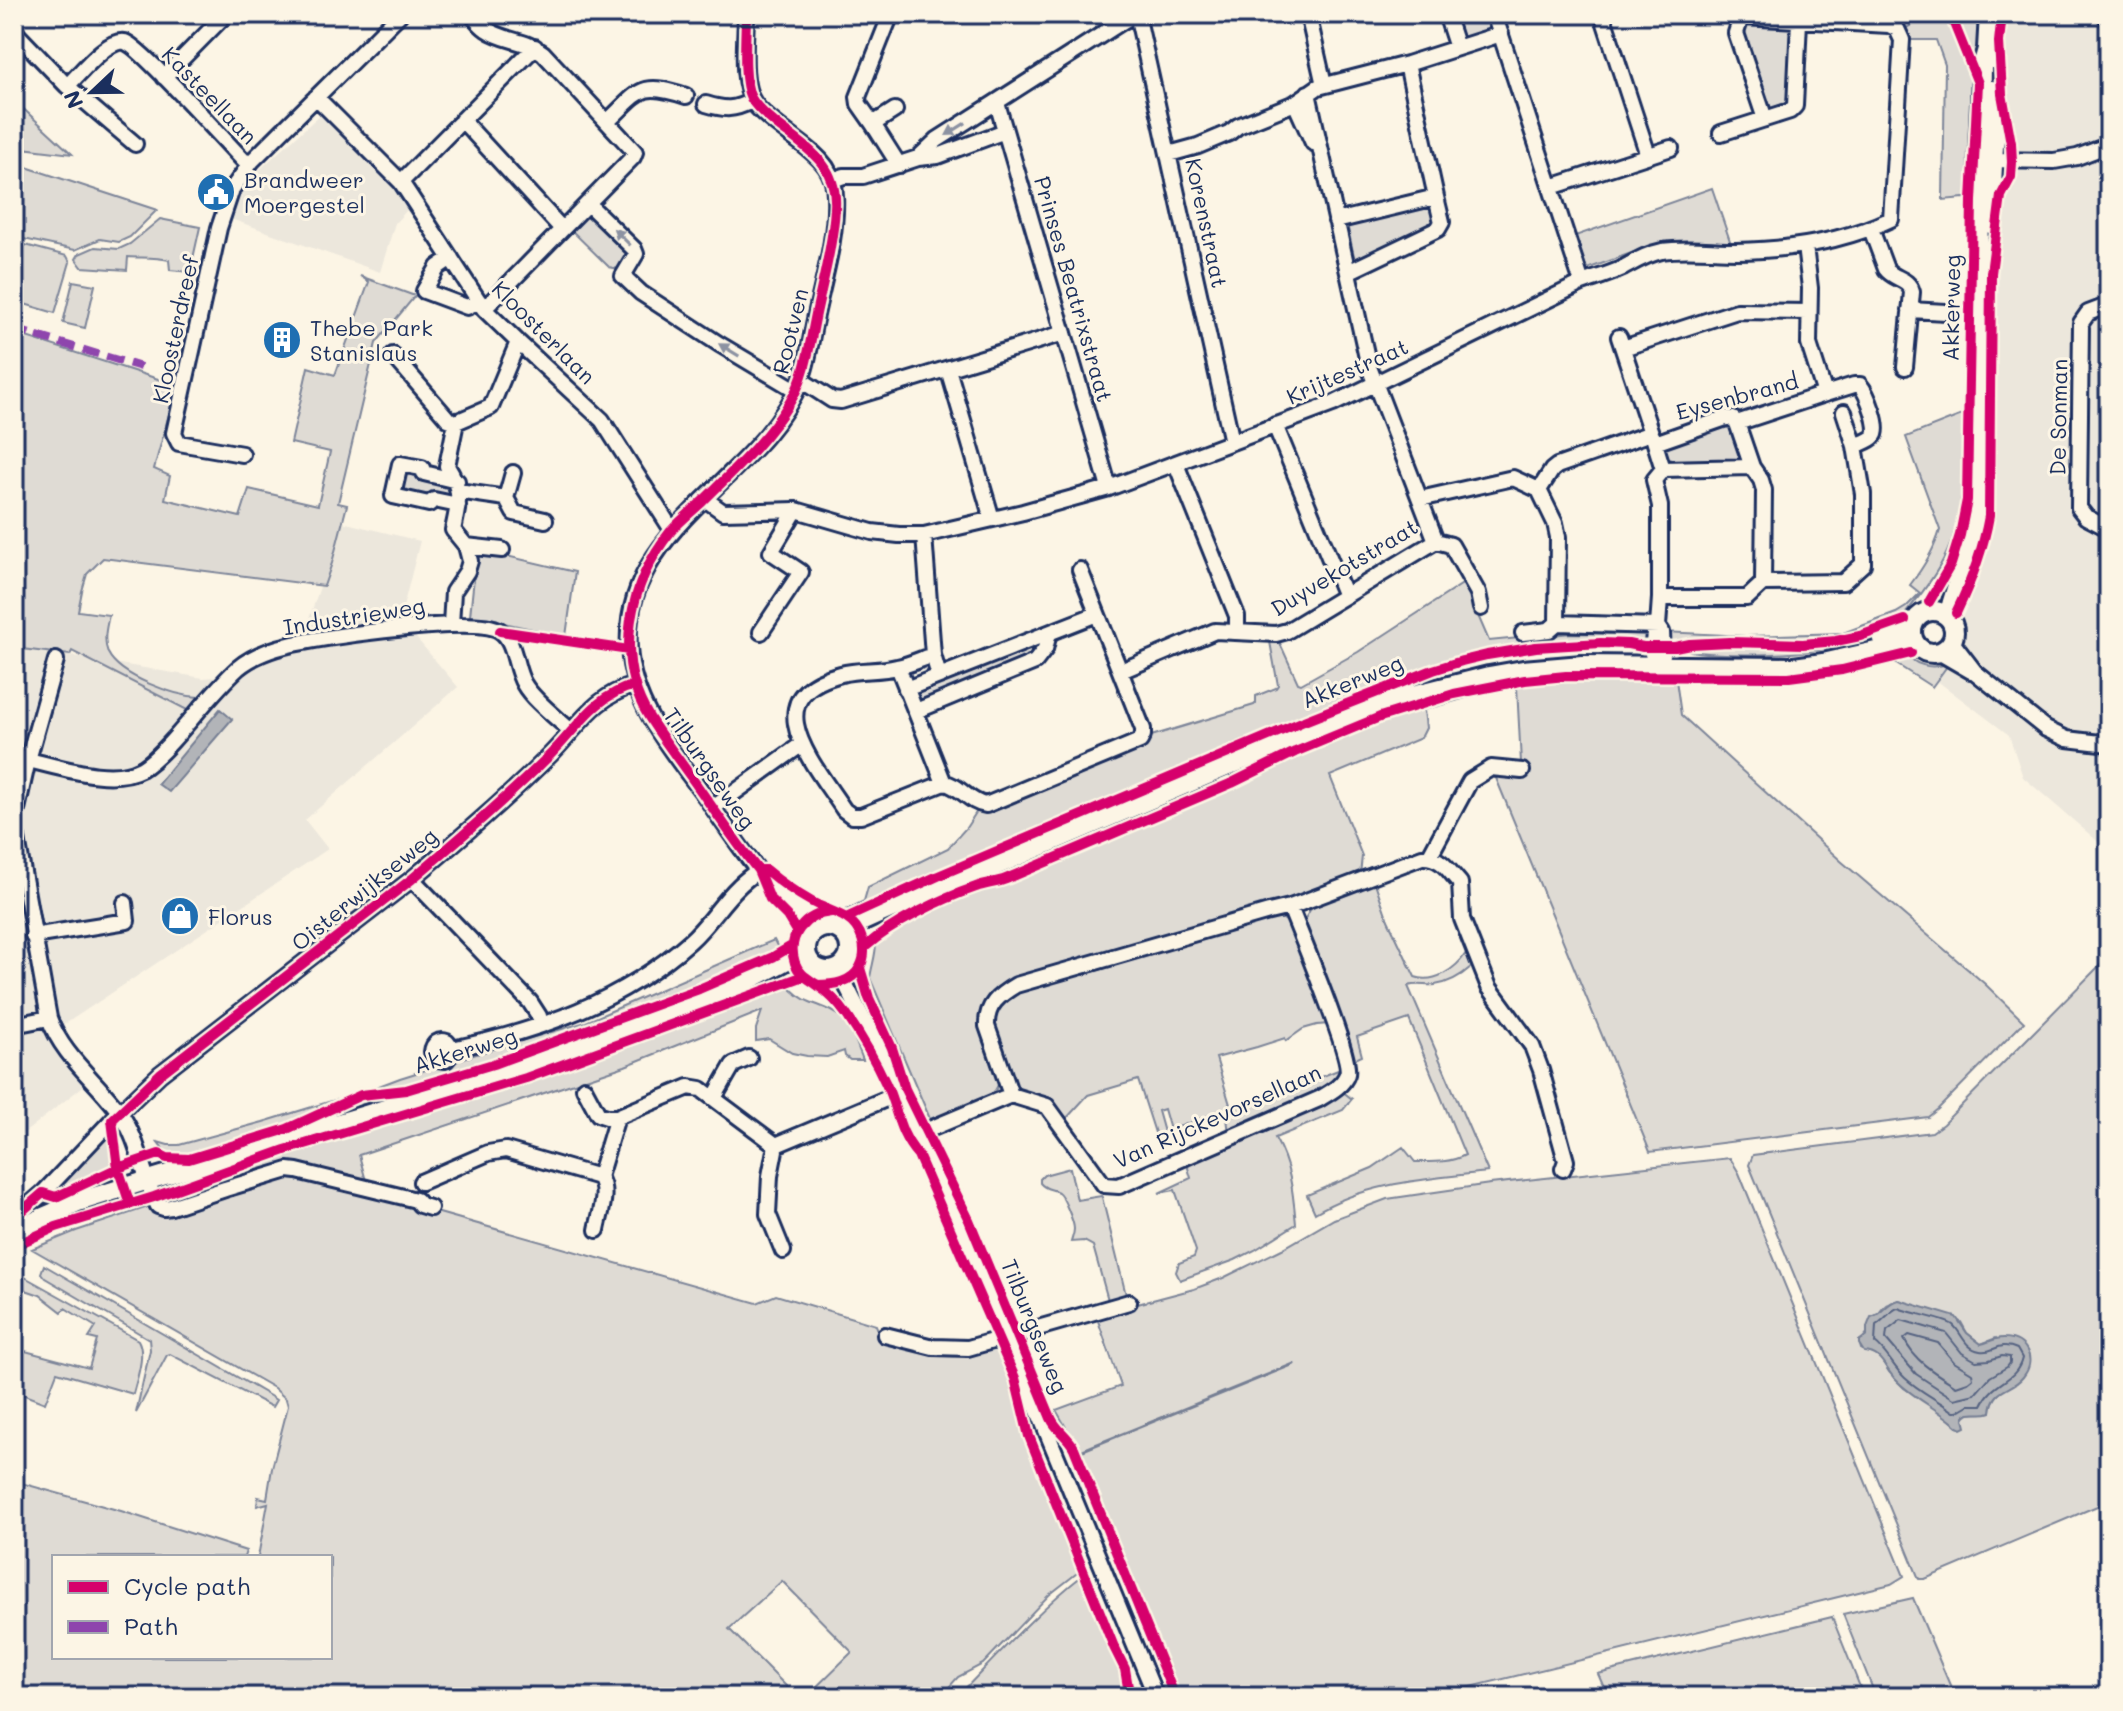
<svg xmlns="http://www.w3.org/2000/svg" width="2123" height="1711" font-family="Mali,sans-serif">
	<style>
		.built { fill: #ece7dc }
		.green { fill: #dfdbd4; stroke: #7d8599; stroke-width: 2; fill-rule: evenodd }
		.water { fill: #b2b4b8; stroke: #767f94; stroke-width: 2 }
		.lines { fill: none; stroke-linecap: round; stroke-linejoin: round }
		.shore { stroke: #576482; stroke-width: 2 }
		.stream { stroke: #767f94; stroke-width: 3 }
		.minor-casing { stroke: #1b2f5e; stroke-width: 20 }
		.major-casing { stroke: #1b2f5e; stroke-width: 24 }
		.minor { stroke: #fcf5e5; stroke-width: 14 }
		.major { stroke: #fcf5e5; stroke-width: 18 }
		.quiet { stroke: #8e44ad; stroke-width: 8; stroke-dasharray: 16 8; stroke-linecap: butt }
		.cycleway-casing { stroke: #fcf5e5; stroke-width: 15 }
		.cycleway { stroke: #d6006c; stroke-width: 10 }
		.oneway { fill: #8c92a2 }
		.labels { text-anchor: middle; dominant-baseline: central; stroke-width: 6; stroke-linejoin: round; paint-order: stroke }
		.street-label { font-size: 22px; fill: #1b2f5e; stroke: #fcf5e5 }
		.poi-label { font-size: 22px; fill: #1b2f5e; stroke: #fcf5e5; text-anchor: start }
	</style>
	<rect width="100%" height="100%" fill="#fcf5e5"/>
	<filter id="ink" filterUnits="userSpaceOnUse"><feTurbulence type="fractalNoise" baseFrequency=".0125" numOctaves="2"/><feDisplacementMap in="SourceGraphic" scale="16" xChannelSelector="R" yChannelSelector="G"/><feConvolveMatrix kernelMatrix="1 2 1 2 8 2 1 2 1" color-interpolation-filters="sRGB"/></filter>
	<g filter="url(#ink)">
		<!-- built -->
		<path class="built" d="M1994,14H2109V851L2023,777L2009,735L1932,677L1978,506Z
			M322,113L396,190L408,209L395,223L380,272L231,219L247,181Z
			M342,522L420,541L400,619L458,687L305,820L328,849L62,1026L96,1076L14,1141V646L203,678L239,675L308,622Z"/>
		<!-- green -->
		<path class="green" d="M1454,14H1490L1494,29L1463,38Z
			M1921,14H1983L1972,199L1964,198L1943,200L1945,65L1936,40H1904L1902,30L1912,25Z
			M1740,24H1793L1790,101L1770,109L1767,107Z
			M16,102L72,154L14,147V103Z
			M14,163L157,210L130,237L119,242L100,239L75,250L14,237Z
			M1712,188L1731,244L1659,243L1587,269L1575,236Z
			M1428,205L1433,206C1433,208 1436,217 1435,219C1433,230 1369,255 1355,261L1347,224Z
			M590,213L631,250L618,269L609,267L569,228L581,215Z
			M160,219L200,227L190,272L170,270L169,260C155,257 143,258 128,257L127,270L82,267L76,259L79,254L95,247L119,249L130,244Z
			M14,242L67,256L70,262L55,313L14,301Z
			M360,276L415,296L376,343L338,503L347,505L332,563L324,586L103,558L87,574L82,591L78,611L109,615C106,628 103,641 108,653C120,677 175,696 199,697L189,711L72,651L70,655L14,648V333L177,385L154,469L170,476L165,499L240,517L249,489L318,505L330,452L291,443L308,367L335,375L369,282Z
			M73,281L95,285L85,328L63,323Z
			M1962,415C1963,460 1966,511 1947,552C1940,568 1924,591 1913,604C1906,614 1900,617 1898,631C1874,637 1850,645 1825,649C1792,655 1698,659 1669,645L1664,632L1746,636L1843,633L1896,613L1906,607L1920,593L1910,585C1923,568 1934,551 1940,530L1906,437Z
			M1733,425L1749,468L1667,470L1661,447Z
			M402,468L454,484V501L398,495Z
			M477,549L575,572L566,636L470,616Z
			M1464,583L1489,641L1572,633L1648,634V643L1637,648L1579,649L1518,654L1474,663L1409,684L1185,775L860,920L854,911L846,910L864,901L868,887L948,848L966,828L977,811H985L1148,737L1254,705L1256,703V696L1276,688L1278,685L1270,642L1279,641L1298,683L1301,684L1358,652Z
			M1037,645H1039L1040,652L1037,656L919,703L915,697L923,689Z
			M1902,648C1912,666 1932,671 1950,662L1932,687L1890,660L1854,671L1809,678L1676,680L1681,715L1841,861L1985,984L2024,1022L1938,1109L1928,1117L1650,1152L1489,761L1521,763L1517,687L1483,693L1424,710L1426,728L1421,738L1330,776L1362,856L1360,875L1318,892L997,991C966,1016 989,1050 999,1081C996,1103 952,1117 933,1126L870,978C872,964 877,953 876,938L1059,845L1344,723L1503,675L1713,671Z
			M1374,880L1388,920L1415,977C1434,984 1456,969 1466,953L1471,967C1461,976 1449,983 1435,985C1426,986 1417,983 1408,986L1488,1172C1429,1179 1367,1182 1315,1213L1307,1195L1372,1168L1403,1147L1415,1162C1432,1162 1450,1163 1465,1155L1409,1019L1357,1037L1362,1056L1351,1061L1302,924L1310,910L1316,905Z
			M1275,919H1283L1290,924L1329,1024L1317,1025L1303,1029L1286,1041L1285,1038L1257,1047L1216,1058L1231,1108L1170,1130L1164,1109L1158,1111L1165,1136L1157,1139L1138,1080L1088,1095L1065,1120C1050,1096 1040,1104 1021,1090C1011,1083 991,1030 992,1017C993,1009 1005,998 1011,994C1035,980 1073,977 1099,970C1133,960 1165,949 1198,938C1223,930 1250,925 1275,919Z
			M774,940L779,950L575,1039L488,1069L287,1126L190,1156L168,1155L158,1142L168,1145H179L263,1122L371,1089L400,1078L486,1051L586,1022Z
			M2109,956V1501L1925,1579H1919L1749,1165L1753,1155L1932,1132L1943,1124ZM1899,1300L1961,1322L1967,1333L1981,1344L1996,1338L2016,1383C2002,1389 1992,1397 1991,1412C1969,1416 1972,1407 1958,1427L1937,1409L1904,1388L1889,1372L1879,1356L1861,1349L1859,1341C1872,1333 1874,1315 1886,1305C1887,1304 1898,1300 1899,1300Z
			M796,981L791,989C805,1003 816,1003 832,1011C850,1020 856,1043 863,1060H850L845,1056L844,1051L827,1057L807,1056L792,1053L769,1039L756,1041V1029L762,1011L625,1066L359,1155L366,1181L325,1170L285,1163L171,1202L160,1200L154,1187L460,1094L474,1096L533,1079L643,1040Z
			M1343,1068L1334,1086L1229,1133L1226,1111L1252,1101L1258,1102Z
			M1342,1091L1352,1099L1343,1110L1275,1138C1291,1166 1293,1193 1296,1224L1255,1250L1235,1260L1180,1280L1176,1272L1179,1263L1194,1257L1196,1251L1175,1190L1159,1193L1191,1178L1188,1168L1189,1163L1332,1100Z
			M109,1133L112,1134L116,1167L56,1194L52,1191Z
			M1730,1158L1739,1173L1904,1576L1891,1584L1430,1697H1258L1257,1690L1254,1688L1218,1697H1177L1121,1557L1112,1541L1074,1441L1056,1410L1121,1386L1096,1315L1194,1289L1223,1278L1282,1249L1334,1219L1387,1199L1490,1184Z
			M1070,1168L1077,1200L1101,1196L1102,1197L1126,1295L1108,1300L1093,1246L1084,1241L1071,1242C1072,1238 1074,1234 1074,1229C1074,1222 1063,1195 1058,1192C1050,1188 1046,1190 1040,1183V1179L1044,1175Z
			M280,1177H312L757,1303L776,1295L876,1325L882,1341L997,1346L1012,1384L1016,1406L1040,1473L1081,1570L1049,1595L983,1664L958,1677L940,1697H806L852,1652L782,1581L729,1629L797,1697H14V1481L121,1511L246,1551L244,1557H54V1657H330V1557H258L268,1503L257,1506L258,1497L267,1499L272,1468L288,1406L286,1399L274,1388L32,1249L76,1231L151,1206L162,1213L175,1214Z
			M44,1265L270,1396L276,1400L272,1407L170,1354L167,1355L136,1413L150,1350L149,1339L45,1278L41,1273Z
			M14,1271L138,1340C146,1354 137,1378 133,1394L57,1372L45,1403L14,1391L23,1362L14,1359V1348L89,1368L97,1340L89,1338L96,1327L65,1308L62,1312L40,1295L14,1286Z
			M1083,1575L1122,1668L1130,1697H957C998,1655 1037,1611 1083,1575Z
			M1913,1598L1955,1697H1876L1843,1614Z
			M1832,1617L1864,1697H1608L1598,1674Z"/>
		<!-- water -->
		<path class="water" d="M220,709L232,719L169,792L158,784Z
			M1899,1300L1956,1317L1967,1333L1981,1344C1990,1342 1996,1337 2005,1338C2027,1339 2037,1360 2023,1377C2011,1392 1992,1388 1991,1412C1982,1416 1974,1411 1966,1415L1964,1419L1966,1427L1962,1429L1958,1427C1939,1409 1914,1399 1896,1380C1884,1368 1883,1353 1864,1352L1859,1344V1341L1867,1336V1327L1871,1317C1884,1314 1886,1302 1899,1300Z"/>
		<g class="lines">
			<!-- shore -->
			<path class="shore" d="M1898,1308C1910,1313 1945,1319 1953,1325C1962,1333 1965,1349 1980,1351C1994,1354 1998,1340 2017,1349L2022,1358C2017,1382 1992,1381 1982,1405H1969L1957,1412H1954C1938,1400 1919,1391 1905,1378C1893,1367 1887,1352 1875,1343L1876,1325C1883,1321 1892,1309 1898,1308Z
				M1901,1320L1946,1333L1962,1353L1976,1361L1989,1360L2002,1356L2010,1357V1363L2007,1367L1990,1377L1975,1394L1954,1399L1916,1374L1886,1339L1887,1331Z
				M1909,1335L1938,1343L1954,1362L1972,1373L1973,1378L1968,1382L1956,1386C1935,1373 1915,1362 1904,1339Z"/>
			<!-- stream -->
			<path class="stream" d="M1083,1450L1294,1364"/>
			<defs>
				<path id="minor" d="M471,14C476,19 480,25 486,29C503,41 526,40 543,53L635,152L633,157L484,309
					M746,14C746,39 740,83 754,103C763,116 778,125 790,135C803,145 817,154 826,167C832,176 835,186 835,196C837,235 824,277 816,315C811,336 809,360 801,380C761,480 621,526 629,648C633,707 671,750 705,796C722,821 739,847 758,870C763,876 768,883 773,888C784,899 801,909 806,923C808,929 807,936 807,941
					M1137,14L1232,442
					M1308,14L1324,85
					M1446,14L1457,48
					M1494,14L1582,283
					M1602,14L1648,155
					M2105,14L2109,23
					M1741,17L1736,33L1765,119
					M14,31L67,86L135,144
					M1407,64L1436,197
					M164,77L226,14
					M67,86C79,75 107,38 125,42C140,46 231,148 248,165
					M1308,93L1369,367L1436,541
					M316,97L401,182L484,309L518,342L602,420L672,530
					M997,103L1109,488
					M1295,103L1313,143
					M706,104C726,110 733,110 752,101
					M895,110L873,124L899,165
					M462,120L562,229
					M608,121C641,90 640,81 686,96
					M873,124L859,104L858,97L891,14
					M1721,133L1790,111L1795,106L1799,21
					M1169,154L1198,146L1229,133L1238,126L1295,103L1318,87L1407,64L1501,34
					M918,158L937,140L1134,14
					M1984,160L2054,161L2077,157L2109,145
					M833,180L844,176H863L918,158L938,156L1005,131
					M401,182L535,47
					M1551,187L1671,148
					M588,204L634,249L636,254L623,276L641,293L719,344L796,390
					M1336,221L1436,197L1442,222L1438,229L1348,272
					M1871,229L1886,269C1894,280 1908,277 1912,292L1905,367
					M451,258L438,267L424,291L467,307L479,301
					M2109,305L2088,313L2081,323L2079,508L2086,517L2109,529
					M1910,310L1946,312
					M1623,348L1737,311L1809,312
					M393,355L448,419L456,422L491,407L518,342
					M948,369L992,519
					M801,380L832,400L841,401L1064,333
					M1844,412L1855,446
					M1737,423L1752,467L1761,480L1764,490L1763,583
					M1275,425L1345,596
					M1655,443L1726,418L1733,419L1737,423L1825,394L1809,344L1810,288L1805,246
					M242,454L179,443L174,433L219,228L232,189L252,161L400,14
					M1176,464L1237,616V632
					M1663,469L1752,467
					M457,481L424,473L422,468L400,464L393,496L429,504L434,500L458,505
					M1539,490L1555,523L1558,537L1557,623
					M458,491L506,498L514,513L545,520
					M506,498L513,473
					M705,499L723,512L796,510L872,532L899,535H924L1023,512L1109,488L1333,404L1582,283C1596,278 1610,274 1623,268C1636,261 1647,254 1662,251C1686,247 1712,251 1736,251C1789,250 1843,242 1891,219L1902,40L1897,29L1889,25L1741,17L1736,14
					M1420,499L1513,478L1539,490L1552,470L1557,466L1651,433L1619,337
					M924,535L933,655L939,676
					M1436,541L1451,545L1478,593L1481,608
					M466,546L502,550
					M1660,598H1747L1763,583L1843,582L1863,564V494L1855,446C1861,443 1870,441 1874,436C1881,428 1867,393 1860,385H1854L1825,394
					M451,624L453,592L467,571L470,561L466,546L453,530C459,502 463,491 447,466L456,422
					M1658,626L1662,632L1663,655
					M761,632L801,572L771,552L796,510
					M1523,633L1549,630L1557,623L1658,626
					M1952,642L1975,672L2046,729L2067,739L2109,744
					M1940,653L1971,671
					M1652,654L1654,633L1658,626L1660,598V506L1654,480L1663,469L1653,437
					M933,655C921,659 909,665 897,667C879,672 859,669 841,674C753,697 814,764 844,810L852,816H861L944,783C960,785 969,803 986,805L1140,741L1143,735V729L1080,570
					M898,667L944,783
					M1121,671L1215,631L1276,634L1287,631L1436,541
					M906,689L1097,614
					M916,711L1035,662L1045,649L1049,633
					M14,757L28,760L56,660
					M713,808L802,744
					M1429,857L1470,781L1491,768L1522,771
					M412,879L530,1002L539,1016
					M790,894L808,906L819,920L833,927
					M33,936L127,921L125,903
					M838,969L900,1093L982,1275L1156,1697
					M14,1025L49,1018
					M452,1049V1053L446,1060L437,1059L432,1052C433,1043 439,1039 447,1042L452,1049C539,1031 623,1001 690,941C709,924 721,903 739,886C745,880 752,875 758,870
					M584,1088L598,1114L607,1117H617L689,1087L701,1089L776,1145
					M1011,1095L987,1026C986,1005 999,995 1016,985L1269,912L1290,907L1422,857C1441,856 1448,870 1460,883L1462,919L1489,987L1532,1046L1541,1070L1566,1161L1563,1169
					M714,1098L733,1065L749,1058
					M918,1134L1011,1095L1047,1106L1104,1185L1119,1186L1319,1099C1329,1093 1343,1086 1347,1074C1353,1059 1299,931 1290,907
					M776,1145L900,1093
					M776,1145L770,1176L768,1214L783,1251
					M421,1182L488,1153L506,1150L599,1177
					M430,1208L420,1205L416,1200L297,1171L288,1170L225,1189L171,1207L164,1208L158,1206C142,1176 140,1141 120,1113C97,1081 62,1056 49,1018L16,833V814L28,760C60,767 111,785 141,769C153,762 163,751 172,741C194,717 214,690 238,668C252,656 275,648 293,644C328,637 473,615 499,630C516,640 514,668 524,684C533,700 557,718 571,731
					M14,1218L43,1193L112,1120L160,1074L412,879C459,839 507,798 551,754C579,726 594,696 635,685
					M597,1230C600,1213 609,1192 599,1177L617,1117
					M885,1335L933,1347L968,1348L1129,1302"/>
				<path id="major" d="M1989,60L1987,49L1989,14
					M1990,224L1995,125L1992,90
					M1912 632a21 21 0 1 1 42 0a21 21 0 1 1-42 0Z
					M1949,618C1949,602 1959,588 1959,573L1969,544L1979,500L1982,274C1973,206 1981,135 1982,67L1987,49
					M1883,639L1911,629
					M806 949a22 22 0 1 1 44 0a22 22 0 1 1-44 0Z
					M841,931L914,898L927,895L1268,749L1393,700L1489,676L1523,670L1582,665L1794,667L1823,663L1902,645H1915
					M14,1233L41,1218L78,1202C250,1147 425,1102 594,1040C667,1014 740,989 806,949"/>
			</defs>
			<!-- minor casing -->
			<use href="#minor" class="minor-casing"/>
			<!-- major casing -->
			<use href="#major" class="major-casing"/>
			<!-- minor -->
			<use href="#minor" class="minor"/>
			<!-- major -->
			<use href="#major" class="major"/>
			<!-- quiet -->
			<path class="quiet" d="M14,329L141,367"/>
			<defs>
				<path id="cycleway" d="M746,14C746,35 742,80 751,98C757,109 767,116 776,124C806,148 838,164 835,208C833,242 824,276 817,309C810,341 807,374 790,402C767,440 733,471 702,502C692,511 680,521 671,531C629,583 613,658 649,717C662,738 677,757 691,777C713,808 734,840 758,870L770,899L787,916L796,931
					M1929,602L1951,564L1960,535L1967,500L1972,201L1978,83L1953,21L1946,14
					M1956,613C1971,582 1983,551 1989,516L1991,273L2001,196L2011,177L2012,162L2011,143L2002,94L1999,42L2002,14
					M500,631L629,650
					M758,870H766C780,882 796,893 812,902C823,908 836,912 846,918C862,928 869,950 860,967C852,983 833,985 817,985
					M831,912C805,914 786,936 795,963C799,974 807,978 816,984C827,992 839,1004 846,1014C861,1036 875,1060 886,1084C898,1110 897,1131 918,1155L1015,1378L1029,1436L1114,1647L1125,1669L1128,1687L1133,1697
					M846,918L938,876L1304,721L1433,670L1462,661L1487,655L1536,647L1601,643L1628,644L1643,647H1675L1690,644L1729,642L1803,644L1836,641L1860,636L1905,620
					M865,947C892,923 941,899 976,887C986,883 996,883 1006,879L1232,783L1295,752L1380,717L1454,694L1525,680L1566,676L1789,677L1842,670L1911,653
					M860,968L869,998L892,1048L905,1089L969,1220L1051,1418C1056,1430 1068,1436 1074,1448L1175,1697
					M130,1204L118,1168L112,1120L160,1074L412,879C459,839 507,798 551,754C579,726 594,696 635,685
					M14,1218L43,1193L56,1197L118,1168L159,1154L167,1158L189,1159L287,1129L361,1095L406,1090L493,1064L699,989L773,957L793,945
					M14,1246L56,1227L154,1197L285,1150L526,1078L804,976"/>
			</defs>
			<!-- cycleway casing -->
			<use href="#cycleway" class="cycleway-casing"/>
			<!-- cycleway -->
			<use href="#cycleway" class="cycleway"/>
		</g>
		<!-- one-way arrows -->
		<defs><path id="oneway-solid" d="M-6-.8H1V-3.2L6.5 0L1 3.2V.8H-6Z" transform="scale(2)"/></defs>
		<g class="oneway">
			<use href="#oneway-solid" transform="translate(956 129) rotate(148)"/>
			<use href="#oneway-solid" transform="translate(622 237) rotate(-135)"/>
			<use href="#oneway-solid" transform="translate(729 350) rotate(-149)"/>
		</g>
	</g>
	<!-- icons -->
	<defs>
		<symbol id="civic-disc" viewBox="-11 -11 22 22"><circle r="9.5" fill="#1f6fb2" stroke="#fcf5e5"/><path d="M-.6-6.5H3V-4.5H.6V-3L4-1V1h2V6H-6V1h2V-1L-.6-3ZM-1.2 2.5V6h2.4V2.5Z" fill="#fff"/></symbol>
		<symbol id="building-disc" viewBox="-11 -11 22 22"><circle r="9.5" fill="#1f6fb2" stroke="#fcf5e5"/><path d="M-4-6H4V6H1V3H-1V6H-4ZM-2.5-4.3h1.7v1.8h-1.7ZM.8-4.3h1.7v1.8H.8ZM-2.5-1h1.7V.8h-1.7ZM.8-1h1.7V.8H.8Z" fill="#fff"/></symbol>
		<symbol id="shop-disc" viewBox="-11 -11 22 22"><circle r="9.5" fill="#1f6fb2" stroke="#fcf5e5"/><path d="M-5-2.5h2.3a2.7 3.5 0 0 1 5.4 0H5L5.5 6h-11ZM-1.5-2.5h3a1.5 2.3 0 0 0-3 0Z" fill="#fff"/></symbol>
	</defs>
	<g fill-rule="evenodd">
		<use href="#civic-disc" x="194" y="170" width="44" height="44"/>
		<use href="#building-disc" x="260" y="318" width="44" height="44"/>
		<use href="#shop-disc" x="158" y="894" width="44" height="44"/>
	</g>
	<g class="labels">
		<!-- street labels -->
		<g class="street-label">
			<text transform="translate(210 95) rotate(46)">Kasteellaan</text>
			<text transform="translate(1207 223) rotate(78)">Korenstraat</text>
			<text transform="translate(1074 289) rotate(74)">Prinses Beatrixstraat</text>
			<text transform="translate(1951 308) rotate(-89)">Akkerweg</text>
			<text transform="translate(175 329) rotate(-78)">Kloosterdreef</text>
			<text transform="translate(790 331) rotate(-76)">Rootven</text>
			<text transform="translate(544 332) rotate(45)">Kloosterlaan</text>
			<text transform="translate(1347 371) rotate(-24)">Krijtestraat</text>
			<text transform="translate(1737 396) rotate(-15)">Eysenbrand</text>
			<text transform="translate(2058 417) rotate(-89)">De Sonman</text>
			<text transform="translate(1344 567) rotate(-31)">Duyvekotstraat</text>
			<text transform="translate(354 616) rotate(-9)">Industrieweg</text>
			<text transform="translate(1352 681) rotate(-22)">Akkerweg</text>
			<text transform="translate(710 768) rotate(55)">Tilburgseweg</text>
			<text transform="translate(364 889) rotate(-39)">Oisterwijkseweg</text>
			<text transform="translate(465 1050) rotate(-17)">Akkerweg</text>
			<text transform="translate(1217 1116) rotate(-24)">Van Rijckevorsellaan</text>
			<text transform="translate(1035 1326) rotate(68)">Tilburgseweg</text>
		</g>
		<!-- poi labels -->
		<g class="poi-label">
			<text x="244" y="179">Brandweer<tspan x="244" dy="25">Moergestel</tspan></text>
			<text x="310" y="327">Thebe Park<tspan x="310" dy="25">Stanislaus</tspan></text>
			<text x="208" y="916">Florus</text>
		</g>
	</g>
	<!-- margin -->
	<rect width="2123" height="1711" fill="none" stroke="#fcf5e5" stroke-width="48"/>
	<rect x="24" y="24" width="2075" height="1663" fill="none" stroke="#1b2f5e" stroke-width="3" filter="url(#ink)"/>
	<!-- legend -->
	<rect x="52" y="1555" width="280" height="104" fill="#fcf5e5" stroke="#a2a6af" stroke-width="2"/>
	<rect x="68" y="1581" width="40" height="12" fill="#d6006c" stroke="#a2a6af" stroke-width="2"/>
	<text x="124" y="1595" font-size="24" fill="#1b2f5e">Cycle path</text>
	<rect x="68" y="1621" width="40" height="12" fill="#8e44ad" stroke="#a2a6af" stroke-width="2"/>
	<text x="124" y="1635" font-size="24" fill="#1b2f5e">Path</text>
	<!-- north arrow -->
	<g transform="translate(92 92) rotate(248)" stroke="#fcf5e5" stroke-width="6" paint-order="stroke">
	<path d="M0-6L14 30L0 20L-14 30Z" fill="#1b2f5e"/>
	<text y="-12" font-size="22" font-weight="bold" text-anchor="middle" fill="#1b2f5e">N</text>
	</g>
</svg>
